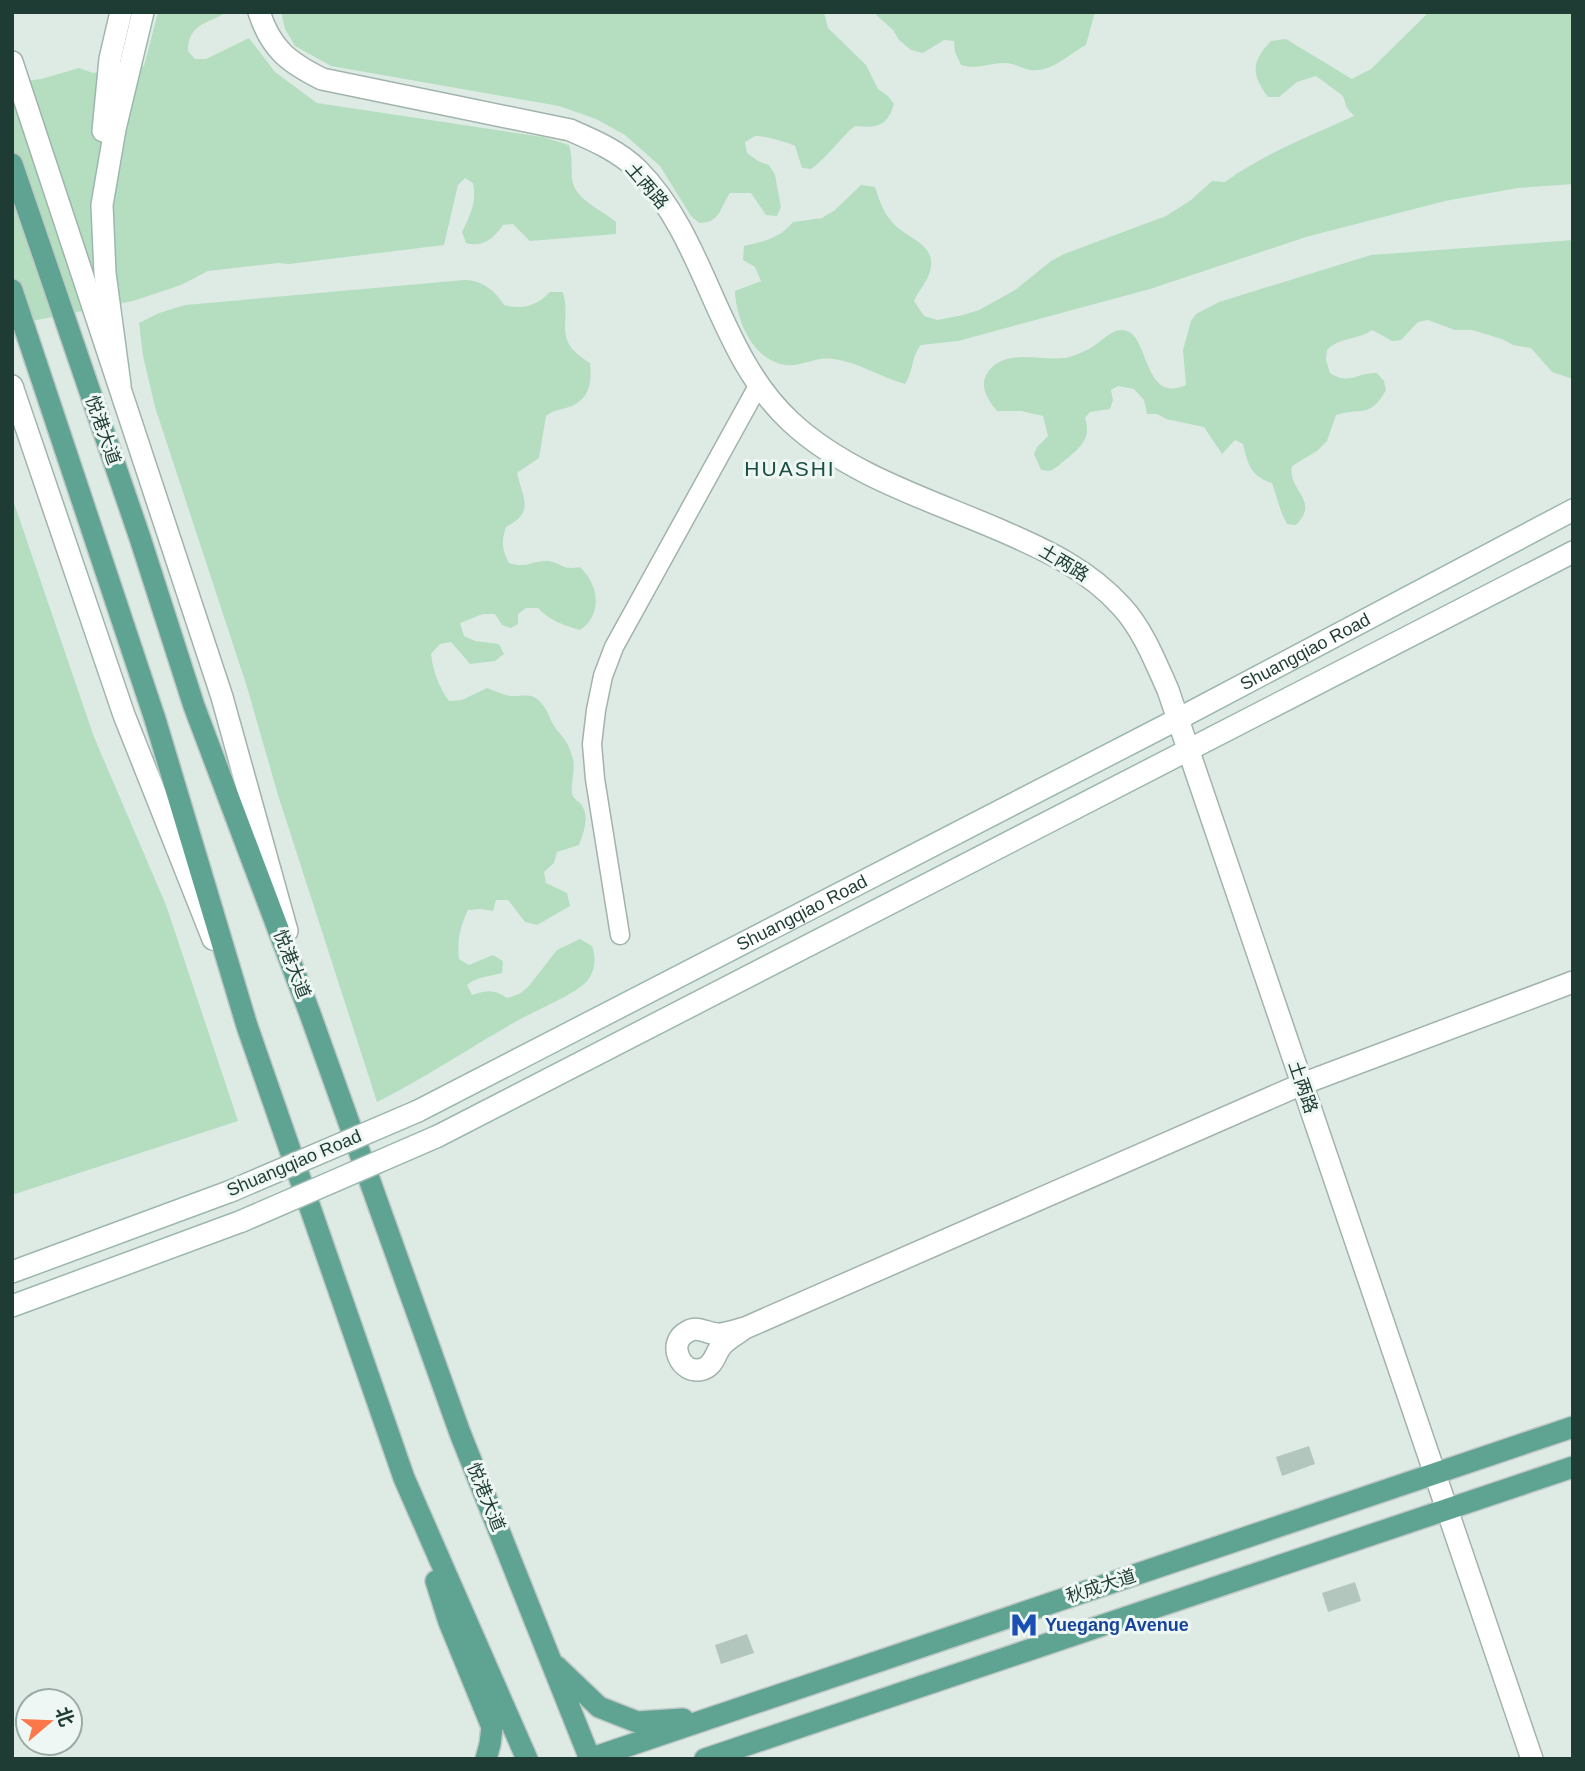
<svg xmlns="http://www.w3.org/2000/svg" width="1585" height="1771" font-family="Helvetica,'Noto Sans SC',sans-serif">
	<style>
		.green { fill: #b5dec0 }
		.building { fill: #b3c6be }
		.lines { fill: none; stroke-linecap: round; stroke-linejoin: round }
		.minor-casing { stroke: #a1b3ac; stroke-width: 21 }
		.tertiary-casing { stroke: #a1b3ac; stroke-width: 24 }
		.secondary-casing { stroke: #9cb7ae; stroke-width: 24 }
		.primary-casing { stroke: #c0c8c6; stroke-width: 24 }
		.minor { stroke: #fff; stroke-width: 18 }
		.tertiary { stroke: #fff; stroke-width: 21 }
		.secondary { stroke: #fff; stroke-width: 21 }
		.primary { stroke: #5fa493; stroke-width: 21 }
		.secondary-bridge-casing { stroke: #9cb7ae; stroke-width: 24; stroke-linecap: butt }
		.secondary-bridge { stroke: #fff; stroke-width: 21 }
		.labels { text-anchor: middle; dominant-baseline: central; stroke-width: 6; stroke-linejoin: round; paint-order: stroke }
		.street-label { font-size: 18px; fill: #1e3c34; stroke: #eef7f3 }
		.transit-label { font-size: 18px; font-weight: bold; fill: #164399; stroke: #eef7f3; text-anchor: start }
		.quarter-label { font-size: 21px; letter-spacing: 2px; fill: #194f42; stroke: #eef7f3 }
	</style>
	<rect width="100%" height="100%" fill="#deebe5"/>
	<!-- green -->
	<path class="green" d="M158,12H227C208,24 188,23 188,51L195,59H206L249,38L275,72L317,103L543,137L569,145C573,158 571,167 572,179C575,200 601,209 616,222V234L530,241L513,224L503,225C494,238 483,248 466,243L462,232C470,216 477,202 473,183L465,178L458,185L444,245L289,264L278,263L208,271L181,285L133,301L12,325V83L41,79L79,68L93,73L144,66Z
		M281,12H824L828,28L866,65L878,89L888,96L894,104C887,127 877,128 855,126C839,139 828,157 811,169L802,168L795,146C790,143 761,135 755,136C753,137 747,141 745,142L747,153L758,161L769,165L775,175L781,207L777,216L766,215L751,193H730C720,208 720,223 699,223L691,216L660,166L625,135L596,119L559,106L331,66L295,46L285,29Z
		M873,12H1095L1086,45C1069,54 1051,73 1031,70C1022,69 1015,63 1005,63C989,63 977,70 961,65L955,52L954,41L944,40L923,53L911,50L899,40L893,30Z
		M1429,12H1573V184L1518,188L1445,201L1306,237L1150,289L958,341L921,345C910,359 915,368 905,384C880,377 860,363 834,359C815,356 802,367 786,365C753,361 736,320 735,291L761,281L755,267L743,260L744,246C764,241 779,239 793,222L822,218L835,210L861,185L875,187C879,199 883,212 892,222C907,240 942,244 928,277C924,285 918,292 914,301L924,316L937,320L963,315L979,310L1015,290L1051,261L1064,254L1166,216L1191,200L1212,181L1225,182C1265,153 1310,136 1354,116L1347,108L1343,96L1316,76L1297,82L1279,97H1268C1251,74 1251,62 1271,41L1286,39L1352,79L1371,69Z
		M1573,240V379L1552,372L1531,348L1513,345L1502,339L1472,330H1455L1428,320L1418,322L1401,340L1392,341L1372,330C1358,340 1340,337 1327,350L1326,360L1330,373C1351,386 1356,372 1377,373L1384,381L1386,390C1370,419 1361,407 1336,415L1327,441L1317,451L1292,466C1287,491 1321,500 1296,525L1287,524L1282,514L1272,483C1250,476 1248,464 1243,444L1235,440L1222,454L1204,427L1166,419L1157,414H1147L1144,400L1134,389L1118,386L1111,390L1113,400L1110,409L1090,412L1085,418C1091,437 1083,445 1069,457C1062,462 1058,467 1050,471L1041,470L1034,454L1037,447L1048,436L1043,416L1021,411H997C988,400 978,385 988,372C1005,348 1040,361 1064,358C1073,357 1082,352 1089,349C1101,343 1113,326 1127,331C1149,338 1144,404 1186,385L1183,350L1191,321L1196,314L1219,302L1371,255Z
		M464,280C481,280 495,290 504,305C523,310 536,306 550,292H563C572,326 551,339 590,363C592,381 590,398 572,406C562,410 555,409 546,416L539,458L517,473C523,499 535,512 506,527C501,542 502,550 509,563C528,569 532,560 548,561C563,563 562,571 580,567C599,585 603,614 580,630C563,625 550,621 538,608H526L518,614V624L511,628L502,625L495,614H483L460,623L464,636L475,641L499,644L504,654L495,661L470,664L451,642L440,644L431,654C433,672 439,687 449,701L462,700L487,688C495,691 505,696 513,696C528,696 534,692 545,708C549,714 551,722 555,727C565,741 568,741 573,759C576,771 569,787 573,796C575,800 578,801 581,804C590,816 584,832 579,845L557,852L554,863L544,872L546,883L567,893L570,906L537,925L525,922L508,900H496L493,911L480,909L468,910C460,926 457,941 459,959L469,965L493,955L503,961L502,973C489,977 478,976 467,985L472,995C487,990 494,989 507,998L519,994L528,987L557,950L580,939L592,946C597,959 595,975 583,985C567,998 536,1010 517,1021C469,1048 427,1077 377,1102L278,795L247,687L155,407L143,356L139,323L159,313L185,305Z
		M12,497L94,737L166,905L238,1121L12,1195Z"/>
	<!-- building -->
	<path class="building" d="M1309,1446L1315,1464L1282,1476L1276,1457Z
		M1355,1582L1361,1601L1328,1612L1322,1593Z
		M747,1634L754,1653L721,1664L715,1645Z"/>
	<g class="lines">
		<defs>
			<path id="minor" d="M620,935L595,779L592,744L596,710L603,676L614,647L758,386"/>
			<path id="tertiary" d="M259,12C271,49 288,62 322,79L570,130C593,140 619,151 638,170C708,241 716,353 791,422C848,475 931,500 1002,531C1046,550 1089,570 1122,607C1143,630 1155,661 1168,690L1532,1759
				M12,62L222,697L287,931
				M12,386L124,715L213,939
				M745,1328C736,1330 727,1334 718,1334C707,1334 698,1325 687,1332C666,1343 681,1376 703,1369C715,1365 715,1352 723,1344C729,1338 738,1333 745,1328L1302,1084L1573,982"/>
			<g id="secondary">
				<path d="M103,131L110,59L121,12"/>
				<path d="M120,385L105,273L102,205L115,129L143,12"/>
				<path d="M12,388L13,389"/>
				<path id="s1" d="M418,1111L1178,719L1573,510"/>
				<path d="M438,1136L1573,552"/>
				<path d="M12,1272L231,1191"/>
				<path d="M12,1306L242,1221"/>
			</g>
			<path id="primary" d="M12,164L140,538L194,706L309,1011L460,1433L590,1759
				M12,290L155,719L247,1026L404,1478L527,1759
				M436,1581L449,1622L492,1727L490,1744L486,1759
				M556,1666L599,1707L637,1722L683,1719
				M589,1759L1573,1427
				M705,1759L1573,1467"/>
		</defs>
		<!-- minor casing -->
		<use href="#minor" class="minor-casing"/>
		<!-- tertiary casing -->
		<use href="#tertiary" class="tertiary-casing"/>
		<!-- secondary casing -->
		<use href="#secondary" class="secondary-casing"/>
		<!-- primary casing -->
		<use href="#primary" class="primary-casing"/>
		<!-- minor -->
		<use href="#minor" class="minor"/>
		<!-- tertiary -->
		<use href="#tertiary" class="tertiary"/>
		<!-- secondary -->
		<use href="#secondary" class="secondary"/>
		<!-- primary -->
		<use href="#primary" class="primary"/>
		<defs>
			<path id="secondary-bridge" d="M231,1191L418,1111
				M242,1221L438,1136"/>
		</defs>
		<!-- secondary-bridge casing -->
		<use href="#secondary-bridge" class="secondary-bridge-casing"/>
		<!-- secondary-bridge -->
		<use href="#secondary-bridge" class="secondary-bridge"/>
	</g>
	<!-- icons -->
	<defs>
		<symbol id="metro-bare" viewBox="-9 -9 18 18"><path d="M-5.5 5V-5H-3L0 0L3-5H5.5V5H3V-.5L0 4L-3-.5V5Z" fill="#1a4fb4" stroke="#eef7f3" stroke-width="2.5" paint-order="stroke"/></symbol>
	</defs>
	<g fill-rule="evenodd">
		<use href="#metro-bare" x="1005" y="1606" width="38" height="38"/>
	</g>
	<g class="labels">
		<!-- street labels -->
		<g class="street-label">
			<text transform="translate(647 186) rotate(49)">土两路</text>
			<text transform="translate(103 430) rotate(71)">悦港大道</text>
			<text transform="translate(1064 563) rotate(31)">土两路</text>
			<text stroke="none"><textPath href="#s1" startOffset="999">Shuangqiao Road</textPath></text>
			<text stroke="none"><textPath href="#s1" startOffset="432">Shuangqiao Road</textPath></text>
			<text transform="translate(292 964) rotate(69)">悦港大道</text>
			<text transform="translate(1303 1087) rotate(71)">土两路</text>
			<text transform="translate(294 1163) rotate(-23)">Shuangqiao Road</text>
			<text transform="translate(486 1497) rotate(68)">悦港大道</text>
			<text transform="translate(1101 1586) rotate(-18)">秋成大道</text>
		</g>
		<!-- transit labels -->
		<g class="transit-label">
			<text x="1045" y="1625">Yuegang Avenue</text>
		</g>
		<!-- quarter labels -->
		<g class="quarter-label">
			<text x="790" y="468">HUASHI</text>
		</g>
	</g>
	<!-- border -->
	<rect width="1585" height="1771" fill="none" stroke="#1e3c34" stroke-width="28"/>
	<!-- north arrow -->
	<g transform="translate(49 1722) rotate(71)"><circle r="33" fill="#eef7f3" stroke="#9baca7" stroke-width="2"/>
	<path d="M0-5L12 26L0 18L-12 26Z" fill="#fc784b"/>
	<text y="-10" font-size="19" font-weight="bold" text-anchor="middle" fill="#1e3c34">北</text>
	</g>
</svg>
